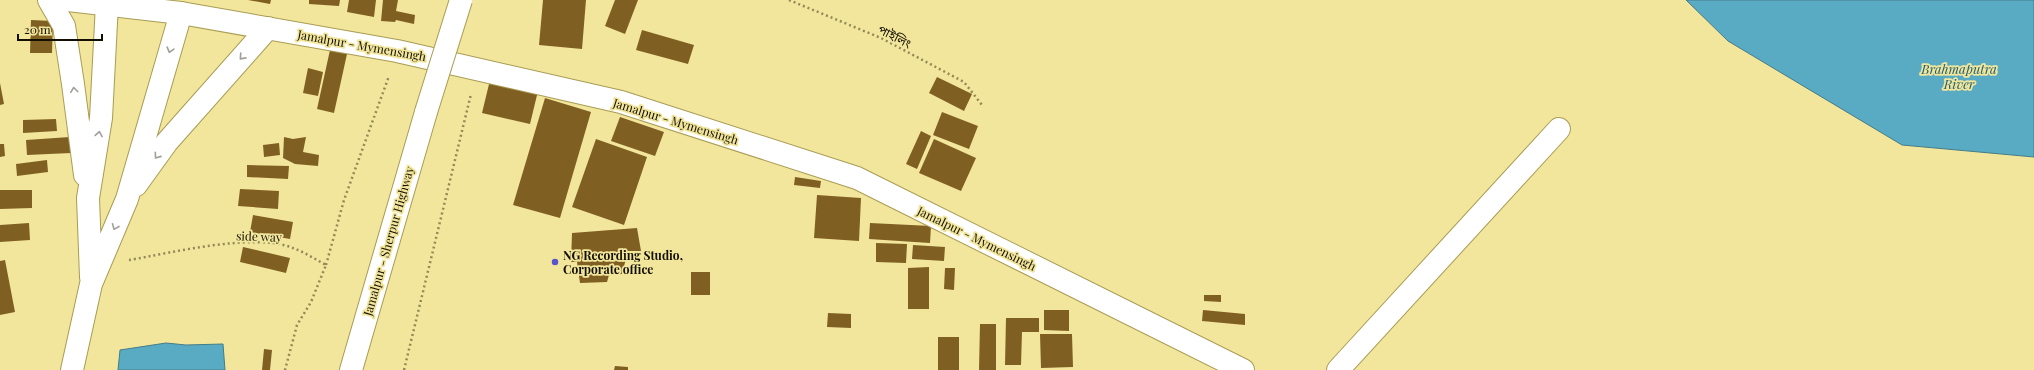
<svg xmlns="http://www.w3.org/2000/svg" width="2034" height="370" font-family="'Playfair Display','Noto Sans Bengali',serif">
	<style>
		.water { fill: #59abc4; stroke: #447c89 }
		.building { fill: #805f23 }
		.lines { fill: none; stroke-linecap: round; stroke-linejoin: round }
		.minor-casing { stroke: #a89c54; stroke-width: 24 }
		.tertiary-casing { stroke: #a89c54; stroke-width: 24 }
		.primary-casing { stroke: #a89c54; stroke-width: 24 }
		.path { stroke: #918958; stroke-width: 2.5; stroke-dasharray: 2 3; stroke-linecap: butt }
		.minor { stroke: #fff; stroke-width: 22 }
		.tertiary { stroke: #fff; stroke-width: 22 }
		.primary { stroke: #fff; stroke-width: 22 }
		.primary-bridge-casing { stroke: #a89c54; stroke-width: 24; stroke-linecap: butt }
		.primary-bridge { stroke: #fff; stroke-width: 22 }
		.oneway { stroke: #a19f99 }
		.poi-dot { fill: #5954cc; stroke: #f2e69c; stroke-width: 1.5 }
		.labels { text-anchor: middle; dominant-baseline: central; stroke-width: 3.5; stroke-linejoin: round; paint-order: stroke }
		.street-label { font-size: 12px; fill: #130f00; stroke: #f2e69c }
		.poi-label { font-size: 12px; font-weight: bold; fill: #130f00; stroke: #f2e69c; text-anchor: start }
		.water-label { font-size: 13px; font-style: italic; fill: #1f6073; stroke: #f2e69c }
	</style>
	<rect width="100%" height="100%" fill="#f2e69c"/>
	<!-- water -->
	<path class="water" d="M1686,0H2034V157L1902,145L1728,41Z
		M166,343L186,345L223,344L225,370H118L120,350Z"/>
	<!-- building -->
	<path class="building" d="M248,0H271L270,4Z
		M309,0H340L339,6L309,4Z
		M349,0H376L374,17L347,12Z
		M383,0H398L396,11L415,15L414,24L396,20L395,22L381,21Z
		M543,0H586L582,49L539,45Z
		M615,0H638L625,34L605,26Z
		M31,20L53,21L52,53H30Z
		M642,30L694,45L688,64L636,50Z
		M330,50L347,54L334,113L317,109Z
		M308,68L323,72L318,96L303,93Z
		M937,77L972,94L964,111L929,93Z
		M490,80L538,91L530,124L482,113Z
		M0,83L4,104L0,105Z
		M545,98L591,112L560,218L513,205Z
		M942,112L978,126L969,149L933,135Z
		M620,117L664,132L655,156L611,141Z
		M56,119L57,131L23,133V120Z
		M921,131L931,136L917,169L906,164Z
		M70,137L71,153L27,155L26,140Z
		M284,137L293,139L306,137L303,152L319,155L318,166L295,164L283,158Z
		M596,139L647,157L624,225L572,207Z
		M934,139L976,158L961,191L919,173Z
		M279,143L280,155L264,157L263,145Z
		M0,144H4L5,156L0,157Z
		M47,160L48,172L17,176L16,164Z
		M247,165L289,166L288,179L247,177Z
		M795,177L821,181L820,188L794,185Z
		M240,189L279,191L278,209L238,206Z
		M0,190H32V208L0,209Z
		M817,195L861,198L859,241L814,238Z
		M253,215L293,222L290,239L250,232Z
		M29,223L30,240L0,242V225Z
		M870,223L931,226L930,243L869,239Z
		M637,228L641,251H628L622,274L609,275L607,282L580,283L577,262H571L572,233Z
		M876,243L907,244L906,263L876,262Z
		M913,245L945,247L944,261L912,259Z
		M243,247L290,258L286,273L240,262Z
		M5,260L15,312L0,315V261Z
		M929,267V309H908V268Z
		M945,268H955L954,290L944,289Z
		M691,272H710V295H691Z
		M1204,295H1221V302L1204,301Z
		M1044,310H1069V331L1044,330Z
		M1203,310L1245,314V325L1202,321Z
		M828,313L851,314V328L827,327Z
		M1006,318H1039V332H1022L1021,365H1005Z
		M980,324H996V370H979Z
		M1040,334H1072L1073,367L1041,368Z
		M938,337H959V370H938Z
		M264,349L272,350L270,370H262Z
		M615,366L628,367V370H614Z"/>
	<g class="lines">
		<defs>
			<path id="minor" d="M1338,370L1559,129"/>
			<path id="tertiary" d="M49,0L64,26L73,84L85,175
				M136,185L167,142L268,28
				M91,277L88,198L101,118L107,4
				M72,370L91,284L127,199L181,13"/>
			<path id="primary" d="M68,0L181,13L397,51L621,102L857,178L1243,370
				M351,370L426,112"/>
		</defs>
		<!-- minor casing -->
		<use href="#minor" class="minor-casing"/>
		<!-- tertiary casing -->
		<use href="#tertiary" class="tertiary-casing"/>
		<!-- primary casing -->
		<use href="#primary" class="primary-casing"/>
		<!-- path -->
		<path class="path" d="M789,0L881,38L964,82L982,105
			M129,260C171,253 255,232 293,248C304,252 315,259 326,265L311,302L297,325L285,370
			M326,265L344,200L389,76
			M404,370L471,94"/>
		<!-- minor -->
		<use href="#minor" class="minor"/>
		<!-- tertiary -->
		<use href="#tertiary" class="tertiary"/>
		<!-- primary -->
		<use href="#primary" class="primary"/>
		<defs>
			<path id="primary-bridge" d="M426,112L461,0"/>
		</defs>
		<!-- primary-bridge casing -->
		<use href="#primary-bridge" class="primary-bridge-casing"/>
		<!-- primary-bridge -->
		<use href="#primary-bridge" class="primary-bridge"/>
	</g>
	<!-- one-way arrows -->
	<defs><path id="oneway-chevron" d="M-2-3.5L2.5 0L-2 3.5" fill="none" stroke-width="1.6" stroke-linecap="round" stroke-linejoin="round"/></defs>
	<g class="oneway">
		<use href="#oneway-chevron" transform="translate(170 50) rotate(106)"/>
		<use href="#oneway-chevron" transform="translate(242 57) rotate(132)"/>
		<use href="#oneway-chevron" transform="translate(74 90) rotate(-97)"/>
		<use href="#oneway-chevron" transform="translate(99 134) rotate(-80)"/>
		<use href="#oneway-chevron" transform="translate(157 156) rotate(125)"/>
		<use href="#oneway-chevron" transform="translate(115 227) rotate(112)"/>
	</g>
	<!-- markers -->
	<circle class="poi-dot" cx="555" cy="262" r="4"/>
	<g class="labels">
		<!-- street labels -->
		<g class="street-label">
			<text transform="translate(895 36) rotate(27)">পাইলিং</text>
			<text transform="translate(362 45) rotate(10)">Jamalpur - Mymensingh</text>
			<text transform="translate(676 121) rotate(17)">Jamalpur - Mymensingh</text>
			<text transform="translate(259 236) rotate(2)">side way</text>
			<text transform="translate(977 238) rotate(26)">Jamalpur - Mymensingh</text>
			<text transform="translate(388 241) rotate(-74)">Jamalpur - Sherpur Highway</text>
		</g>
		<!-- poi labels -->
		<g class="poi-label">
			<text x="563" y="255">NG Recording Studio,<tspan x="563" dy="14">Corporate office</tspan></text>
		</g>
		<!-- water labels -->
		<g class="water-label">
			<text x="1959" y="68">Brahmaputra<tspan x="1959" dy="15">River</tspan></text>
		</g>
	</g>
	<!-- scale -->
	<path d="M18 34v6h84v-6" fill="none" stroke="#130f00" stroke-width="2"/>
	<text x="24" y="34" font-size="12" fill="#130f00" stroke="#f2e69c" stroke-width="3" paint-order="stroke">20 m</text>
</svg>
